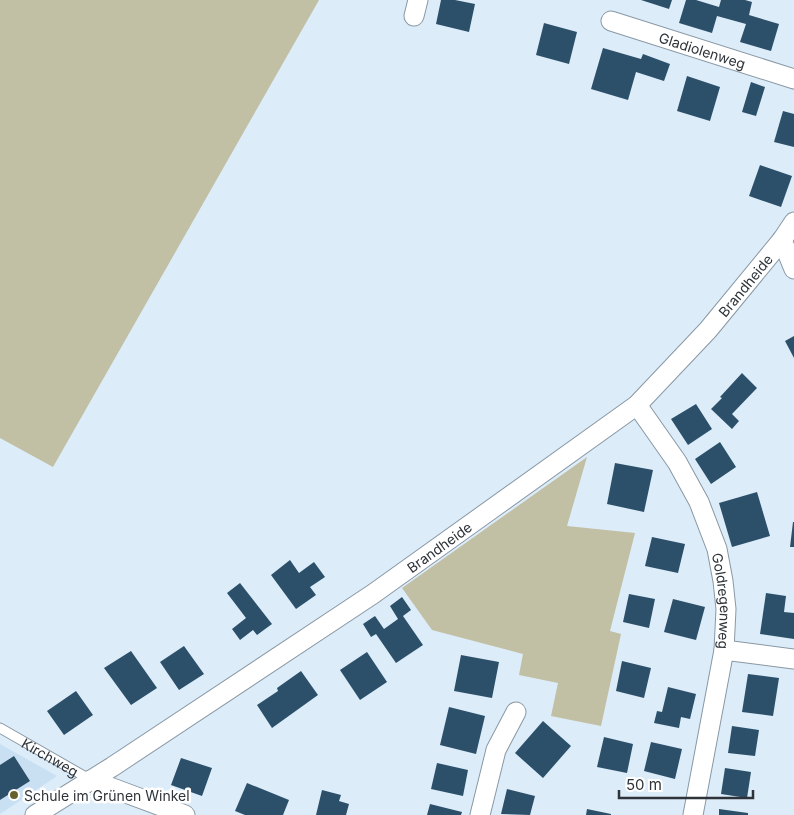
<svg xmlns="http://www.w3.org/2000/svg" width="794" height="815" font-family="Inter,sans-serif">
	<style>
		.built { fill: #c9e0f3 }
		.green { fill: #c1bfa4 }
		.building { fill: #2c506a }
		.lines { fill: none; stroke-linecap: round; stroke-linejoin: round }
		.service-casing { stroke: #8998a4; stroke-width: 11 }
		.minor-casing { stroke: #8998a4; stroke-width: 21 }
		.service { stroke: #fff; stroke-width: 9 }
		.minor { stroke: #fff; stroke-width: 19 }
		.poi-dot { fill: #66622e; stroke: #fff; stroke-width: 2 }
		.labels { text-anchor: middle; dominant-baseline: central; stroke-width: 5; stroke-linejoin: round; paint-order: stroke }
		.street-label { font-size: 14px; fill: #2d3338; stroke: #fff }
		.poi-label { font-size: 14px; fill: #2d3338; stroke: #fff; text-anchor: start }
	</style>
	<rect width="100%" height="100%" fill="#dcecf9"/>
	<!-- built -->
	<path class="built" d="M0,744L57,776L0,814Z"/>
	<!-- green -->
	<path class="green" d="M0,0H319L53,467L0,438Z
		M587,457L567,526L635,533L610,631L621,634L601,726L551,716L558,683L519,675L523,654L432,630L402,588Z"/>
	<!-- building -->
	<path class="building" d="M441,0H455L475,4L469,32L436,24Z
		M641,0H672L669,9Z
		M686,0H696L719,7L721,0H745L752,2L749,15L779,24L771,51L740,42L746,24L717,16L712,33L679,23Z
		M544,23L577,32L569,64L536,55Z
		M603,48L641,59L643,54L670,64L664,81L636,72L628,100L591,89Z
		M687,76L720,87L710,121L677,111Z
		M751,82L765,87L756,116L742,112Z
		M783,111L794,114V147L774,142Z
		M760,165L792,176L781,207L749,196Z
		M794,336V358L785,341Z
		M742,373L757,388L732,414L739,421L732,429L711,409L722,398L720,397Z
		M696,404L712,429L688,445L671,419Z
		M720,442L736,467L711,484L695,459Z
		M615,463L653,470L644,512L607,504Z
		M757,492L770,536L732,547L719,503Z
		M793,522H794V547H790Z
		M652,537L685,544L678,573L645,566Z
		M290,560L299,573L314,562L325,577L310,587L316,595L296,609L271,575Z
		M240,583L272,624L257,635L253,630L240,640L232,629L246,618L227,593Z
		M766,593L786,596L784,612L794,613V639L760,634Z
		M629,594L655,599L649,628L623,622Z
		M402,597L411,610L403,616L423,645L396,663L376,634L371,637L363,624L375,616L384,629L398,619L390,606Z
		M673,599L705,607L696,640L664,632Z
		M184,646L204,674L179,690L160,662Z
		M131,651L157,688L131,705L104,668Z
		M367,652L387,682L360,700L340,670Z
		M461,655L499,662L492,698L454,691Z
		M622,661L651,668L644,698L616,691Z
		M301,671L318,695L272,728L257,705L278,691L277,688Z
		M748,674L779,678L773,716L742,712Z
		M668,687L696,694L690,719L681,717L679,728L654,723L657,711L662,712Z
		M76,691L93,715L64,735L47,711Z
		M449,707L485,716L476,754L440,745Z
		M543,721L571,746L543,778L515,753Z
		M732,726L759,730L755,756L728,753Z
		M604,737L633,744L627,773L597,767Z
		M651,742L682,749L675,779L644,771Z
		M14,756L30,781L0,800V765Z
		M181,758L212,768L202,796L171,785Z
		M437,763L468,770L463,796L431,789Z
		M725,768L751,772L747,798L721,794Z
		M247,783L289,800L283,815H245L235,811Z
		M507,789L535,796L530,815L501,814Z
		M322,790L341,795L339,801L349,804L346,815H316Z
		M430,804L462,812L461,815H427Z
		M587,809L611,814V815H586Z
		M719,809L748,813V815H719Z"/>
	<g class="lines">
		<defs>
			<g id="service">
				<path id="s1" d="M0,728L91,780"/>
			</g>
			<g id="minor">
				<path d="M414,16L418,0"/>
				<path id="s2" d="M611,21L794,79"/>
				<path d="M782,240L794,269"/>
				<path id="s3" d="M637,405L677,462L699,502L717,549L723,581L726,609L724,650L693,815"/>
				<path d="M724,650L794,659"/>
				<path d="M91,780L185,815"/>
				<path id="s4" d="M35,815L112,767L373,594L637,405L708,330L782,240L794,222"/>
				<path d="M480,815L496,750L516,712"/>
			</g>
		</defs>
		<!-- service casing -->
		<use href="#service" class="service-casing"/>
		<!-- minor casing -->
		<use href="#minor" class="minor-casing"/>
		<!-- service -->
		<use href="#service" class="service"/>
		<!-- minor -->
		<use href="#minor" class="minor"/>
	</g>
	<!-- markers -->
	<circle class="poi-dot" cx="14" cy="795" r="5"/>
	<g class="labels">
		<!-- street labels -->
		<g class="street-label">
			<text stroke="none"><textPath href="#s2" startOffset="96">Gladiolenweg</textPath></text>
			<text stroke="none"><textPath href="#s4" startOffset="890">Brandheide</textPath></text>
			<text stroke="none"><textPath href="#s4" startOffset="485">Brandheide</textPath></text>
			<text stroke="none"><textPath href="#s3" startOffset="218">Goldregenweg</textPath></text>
			<text stroke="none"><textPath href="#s1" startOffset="58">Kirchweg</textPath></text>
		</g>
		<!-- poi labels -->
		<g class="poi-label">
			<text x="24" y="795">Schule im Grünen Winkel</text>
		</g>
	</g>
	<!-- scale -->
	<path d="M619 790v8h134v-8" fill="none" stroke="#2d3338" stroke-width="2.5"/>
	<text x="626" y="790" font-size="15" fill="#2d3338" stroke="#ffffff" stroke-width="4" paint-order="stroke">50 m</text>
</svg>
